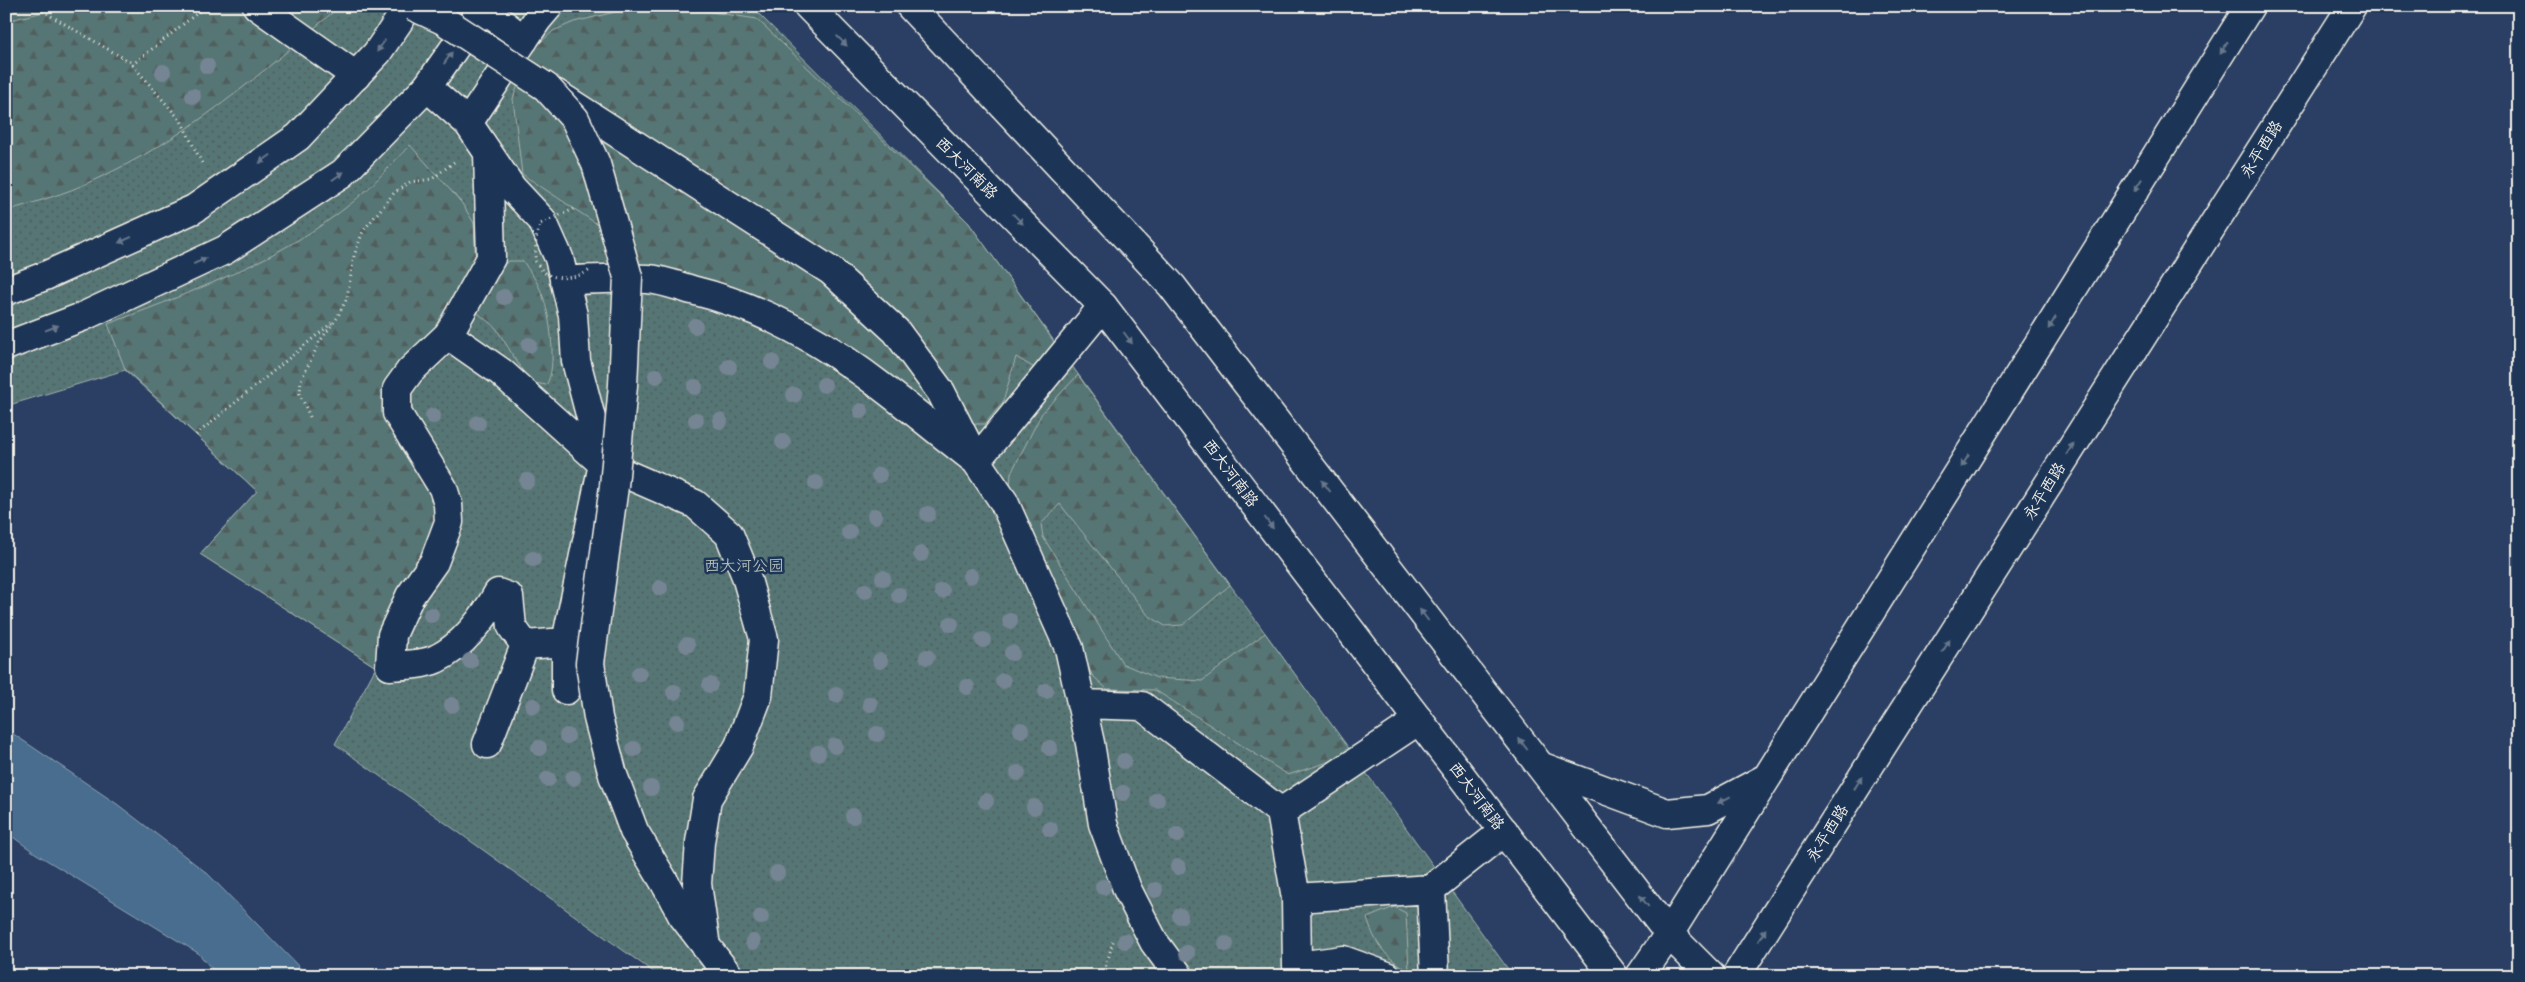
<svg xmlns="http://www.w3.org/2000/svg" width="2525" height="982" font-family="Itim,'LXGW WenKai TC',sans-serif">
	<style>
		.grass { fill: url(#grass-dots); stroke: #a5b3ae }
		.forest { fill: url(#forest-firs); stroke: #a5b3ae }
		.water { fill: #486d8f; stroke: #8da2b3 }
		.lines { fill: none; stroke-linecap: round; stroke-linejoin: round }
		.street-casing { stroke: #f4f1e8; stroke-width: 31 }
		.secondary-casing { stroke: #f4f1e8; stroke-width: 31 }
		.path { stroke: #f4f1e8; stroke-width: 3; stroke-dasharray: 1 4; stroke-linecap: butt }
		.street { stroke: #1d3557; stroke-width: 28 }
		.secondary { stroke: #1d3557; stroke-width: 28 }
		.street-bridge-casing { stroke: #f4f1e8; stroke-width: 31; stroke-linecap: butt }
		.path-bridge { stroke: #f4f1e8; stroke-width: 3; stroke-dasharray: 1 4; stroke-linecap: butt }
		.street-bridge { stroke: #1d3557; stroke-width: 28 }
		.tree { fill: #768593 }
		.oneway { fill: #68778a }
		.labels { text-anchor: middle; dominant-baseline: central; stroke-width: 5; stroke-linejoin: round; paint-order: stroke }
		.street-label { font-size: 16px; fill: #f4f1e8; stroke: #1d3557 }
		.park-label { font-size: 16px; fill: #b5bfba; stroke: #1d3557 }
	</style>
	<defs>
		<pattern id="grass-dots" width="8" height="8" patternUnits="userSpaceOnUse" patternTransform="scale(1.25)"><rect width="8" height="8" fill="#567574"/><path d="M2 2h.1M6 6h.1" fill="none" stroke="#505e5d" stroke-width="1.8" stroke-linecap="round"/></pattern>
		<pattern id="forest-firs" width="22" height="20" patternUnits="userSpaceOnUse" patternTransform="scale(1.25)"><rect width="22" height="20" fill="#567574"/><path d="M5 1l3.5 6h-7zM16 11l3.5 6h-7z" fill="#505e5d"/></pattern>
	</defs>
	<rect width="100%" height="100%" fill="#2a3f63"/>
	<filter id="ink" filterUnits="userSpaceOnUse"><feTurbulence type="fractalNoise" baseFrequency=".02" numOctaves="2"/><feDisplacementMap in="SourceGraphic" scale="10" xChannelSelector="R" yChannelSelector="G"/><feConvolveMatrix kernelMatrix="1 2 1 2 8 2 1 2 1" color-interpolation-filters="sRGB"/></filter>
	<g filter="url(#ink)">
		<!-- grass -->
		<path class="grass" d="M6,6H751L968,222L1513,976H659L335,744L376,667L200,554L257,491L125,370L6,406Z"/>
		<!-- forest -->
		<path class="forest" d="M69,6H340C261,74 189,138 92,181C65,194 35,202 6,211V21Z
			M653,6H673L757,19L968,222L1060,350L1036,369L1016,357L1003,402L985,424H940L885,377L641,271L600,226L522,174L513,99L529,53L553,31L574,22L619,11Z
			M410,145L461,202L474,223L476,268L446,315L383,391V404L429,473L442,524L379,653L376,667L200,554L257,491L125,369L108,324C192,292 283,259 353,202C374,185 391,164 410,145Z
			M508,261H523C530,272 538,282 542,294C550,313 558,369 546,385L535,383L527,378L496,328L468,305Z
			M1078,375L1230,585L1183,625L1165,626L1148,615L1060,504L1041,524L1043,537L1123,664L1157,678L1202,681L1265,633L1353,754L1288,775L1155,690L1107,689L1092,675L1010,489L1011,473L1042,413Z
			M1394,907L1406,913L1409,971C1387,959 1374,943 1367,918Z"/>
		<!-- water -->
		<path class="water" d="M6,729L117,804L207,873L308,976H218L198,953L35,853L6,832Z"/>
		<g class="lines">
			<defs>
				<path id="street" d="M257,6L356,76
					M483,8L524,40
					M427,87L468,123L512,188L542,220L559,258L573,315L576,361L603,464L695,504L729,534L746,576L764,639L758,696L739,746L707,799L700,842L697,884L706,947
					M555,93L831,271L896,331L941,392L976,461L1004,502L1069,648L1090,743L1103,824L1127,889L1154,942L1179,976
					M468,123L537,20L549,6
					M564,280C592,280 620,277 648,279C662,280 678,286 692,290C811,319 883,389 976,461L1103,306
					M448,335L501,372L603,464L566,642L525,645L512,627L509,597L498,593C485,617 462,647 436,659C422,665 405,665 390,666L392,635L410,596L434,562L449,522L448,504L443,488L397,413V389L410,371L448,335L491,258L488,153
					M566,690V642
					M1081,704L1142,706L1281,812L1296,898L1297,966L1343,960L1387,976
					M487,744L525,645
					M1281,812L1419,720
					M665,883L682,915L729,976
					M1296,898L1431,889
					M1435,976L1431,889L1504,831"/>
				<path id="secondary" d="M808,6L1103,306L1614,976
					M910,6L1172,286L1669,934L1711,976
					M6,291L45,276L194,209L298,137L377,53L409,6
					M6,346L82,317L225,250L343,173L427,87L484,6
					M1540,766L1667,813L1708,809L1766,778
					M1640,976L1669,934L2250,6
					M1736,976L2352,6"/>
			</defs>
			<!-- street casing -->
			<use href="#street" class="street-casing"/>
			<!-- secondary casing -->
			<use href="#secondary" class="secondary-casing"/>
			<!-- path -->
			<path class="path" d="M34,6L130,62L181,121L202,163
				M132,65L206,6
				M310,417L300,394L301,380L320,341L337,318L347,298L354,256L363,231L394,193L410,182L432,179L454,162
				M196,435L333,322
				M1103,976L1114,938"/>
			<!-- street -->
			<use href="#street" class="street"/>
			<!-- secondary -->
			<use href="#secondary" class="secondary"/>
			<defs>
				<path id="street-bridge" d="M413,6L443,20L546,87L575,119L596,164L628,277L623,385L614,486L590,663L598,718L613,775L634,831L665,883"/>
			</defs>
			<!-- street-bridge casing -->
			<use href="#street-bridge" class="street-bridge-casing"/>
			<!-- path-bridge -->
			<path class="path-bridge" d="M574,209L540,224L536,239L535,261C538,265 542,271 545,273C557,281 581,278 591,269"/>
			<!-- street-bridge -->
			<use href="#street-bridge" class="street-bridge"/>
		</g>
		<!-- trees -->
		<g class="tree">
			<circle cx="207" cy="66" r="8"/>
			<circle cx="163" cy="72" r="8"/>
			<circle cx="193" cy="96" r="8"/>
			<circle cx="504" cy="297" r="8"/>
			<circle cx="695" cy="326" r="8"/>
			<circle cx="529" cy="345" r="8"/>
			<circle cx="772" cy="362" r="8"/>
			<circle cx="729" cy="367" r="8"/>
			<circle cx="656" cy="376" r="8"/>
			<circle cx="824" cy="385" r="8"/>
			<circle cx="695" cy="387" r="8"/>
			<circle cx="794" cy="395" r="8"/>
			<circle cx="861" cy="411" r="8"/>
			<circle cx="433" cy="416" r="8"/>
			<circle cx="696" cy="420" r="8"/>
			<circle cx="720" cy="421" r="8"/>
			<circle cx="478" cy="423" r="8"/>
			<circle cx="783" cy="442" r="8"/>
			<circle cx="879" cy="475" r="8"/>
			<circle cx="527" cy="481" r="8"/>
			<circle cx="816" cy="483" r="8"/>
			<circle cx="928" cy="514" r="8"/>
			<circle cx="875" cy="516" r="8"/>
			<circle cx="849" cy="532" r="8"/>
			<circle cx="921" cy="554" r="8"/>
			<circle cx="533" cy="559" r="8"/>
			<circle cx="970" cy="576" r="8"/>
			<circle cx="883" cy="578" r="8"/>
			<circle cx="660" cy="588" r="8"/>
			<circle cx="865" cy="591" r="8"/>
			<circle cx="942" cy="591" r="8"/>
			<circle cx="899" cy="595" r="8"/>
			<circle cx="431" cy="615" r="8"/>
			<circle cx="1010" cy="621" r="8"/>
			<circle cx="951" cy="624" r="8"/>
			<circle cx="983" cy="640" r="8"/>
			<circle cx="687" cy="645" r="8"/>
			<circle cx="1012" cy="653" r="8"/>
			<circle cx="927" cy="657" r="8"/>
			<circle cx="470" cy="661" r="8"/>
			<circle cx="880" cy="661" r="8"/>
			<circle cx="639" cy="674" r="8"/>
			<circle cx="1003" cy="681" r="8"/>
			<circle cx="710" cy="685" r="8"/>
			<circle cx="967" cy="687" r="8"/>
			<circle cx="1046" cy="691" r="8"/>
			<circle cx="674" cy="692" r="8"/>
			<circle cx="836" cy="695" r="8"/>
			<circle cx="870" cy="704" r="8"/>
			<circle cx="452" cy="705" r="8"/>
			<circle cx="533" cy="706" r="8"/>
			<circle cx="677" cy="722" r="8"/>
			<circle cx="1021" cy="730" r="8"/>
			<circle cx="877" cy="734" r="8"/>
			<circle cx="567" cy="736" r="8"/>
			<circle cx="835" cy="746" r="8"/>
			<circle cx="539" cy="748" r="8"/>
			<circle cx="1050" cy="748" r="8"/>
			<circle cx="634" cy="749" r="8"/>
			<circle cx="818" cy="753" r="8"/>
			<circle cx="1124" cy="761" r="8"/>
			<circle cx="1018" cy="773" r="8"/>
			<circle cx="573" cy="778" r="8"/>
			<circle cx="548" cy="779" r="8"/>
			<circle cx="651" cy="788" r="8"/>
			<circle cx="1123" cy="793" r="8"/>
			<circle cx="1157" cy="800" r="8"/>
			<circle cx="986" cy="801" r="8"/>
			<circle cx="1034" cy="807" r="8"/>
			<circle cx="853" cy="816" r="8"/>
			<circle cx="1050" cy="829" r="8"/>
			<circle cx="1177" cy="835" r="8"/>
			<circle cx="1178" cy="867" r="8"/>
			<circle cx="777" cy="873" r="8"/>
			<circle cx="1103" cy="887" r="8"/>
			<circle cx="1155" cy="890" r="8"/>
			<circle cx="1180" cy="916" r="8"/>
			<circle cx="761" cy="917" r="8"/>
			<circle cx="1125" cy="941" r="8"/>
			<circle cx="753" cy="942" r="8"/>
			<circle cx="1226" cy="944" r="8"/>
			<circle cx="1187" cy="953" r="8"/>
		</g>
		<!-- one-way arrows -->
		<defs><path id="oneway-solid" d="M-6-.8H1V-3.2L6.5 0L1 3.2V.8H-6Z" transform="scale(1.25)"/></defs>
		<g class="oneway">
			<use href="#oneway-solid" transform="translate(842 41) rotate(45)"/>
			<use href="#oneway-solid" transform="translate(381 46) rotate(125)"/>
			<use href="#oneway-solid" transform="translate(2224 48) rotate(122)"/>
			<use href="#oneway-solid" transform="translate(448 58) rotate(-55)"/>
			<use href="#oneway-solid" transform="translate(265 159) rotate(145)"/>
			<use href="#oneway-solid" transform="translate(338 176) rotate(-35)"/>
			<use href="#oneway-solid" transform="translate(2138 185) rotate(122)"/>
			<use href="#oneway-solid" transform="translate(1018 219) rotate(45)"/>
			<use href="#oneway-solid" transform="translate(125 240) rotate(156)"/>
			<use href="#oneway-solid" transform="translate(200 261) rotate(-25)"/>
			<use href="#oneway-solid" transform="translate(2052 323) rotate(122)"/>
			<use href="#oneway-solid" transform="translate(52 328) rotate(-21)"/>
			<use href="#oneway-solid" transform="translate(1128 338) rotate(53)"/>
			<use href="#oneway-solid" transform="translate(2070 449) rotate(-58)"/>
			<use href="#oneway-solid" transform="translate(1965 461) rotate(122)"/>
			<use href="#oneway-solid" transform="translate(1326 486) rotate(-127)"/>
			<use href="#oneway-solid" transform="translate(1269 523) rotate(53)"/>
			<use href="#oneway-solid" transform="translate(1424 615) rotate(-127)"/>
			<use href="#oneway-solid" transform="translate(1946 646) rotate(-58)"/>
			<use href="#oneway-solid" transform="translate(1523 744) rotate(-127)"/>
			<use href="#oneway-solid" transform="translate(1858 783) rotate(-58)"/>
			<use href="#oneway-solid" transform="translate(1724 800) rotate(152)"/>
			<use href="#oneway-solid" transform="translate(1644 901) rotate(-128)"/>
			<use href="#oneway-solid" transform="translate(1762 935) rotate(-58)"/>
		</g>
	</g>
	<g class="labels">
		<!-- street labels -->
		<g class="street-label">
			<text transform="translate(2261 149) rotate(-58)">永平西路</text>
			<text transform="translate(967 168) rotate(45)">西大河南路</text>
			<text transform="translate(1231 473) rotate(53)">西大河南路</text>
			<text transform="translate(2044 491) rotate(-58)">永平西路</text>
			<text transform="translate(1477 796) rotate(53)">西大河南路</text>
			<text transform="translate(1827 833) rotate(-58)">永平西路</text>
		</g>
		<!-- park labels -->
		<g class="park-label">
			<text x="744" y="565">西大河公园</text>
		</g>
	</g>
	<!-- margin -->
	<rect width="2525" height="982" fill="none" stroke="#1d3557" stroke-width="25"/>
	<rect x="12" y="12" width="2500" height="957" fill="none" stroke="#f4f1e8" stroke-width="2" filter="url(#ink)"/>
</svg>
